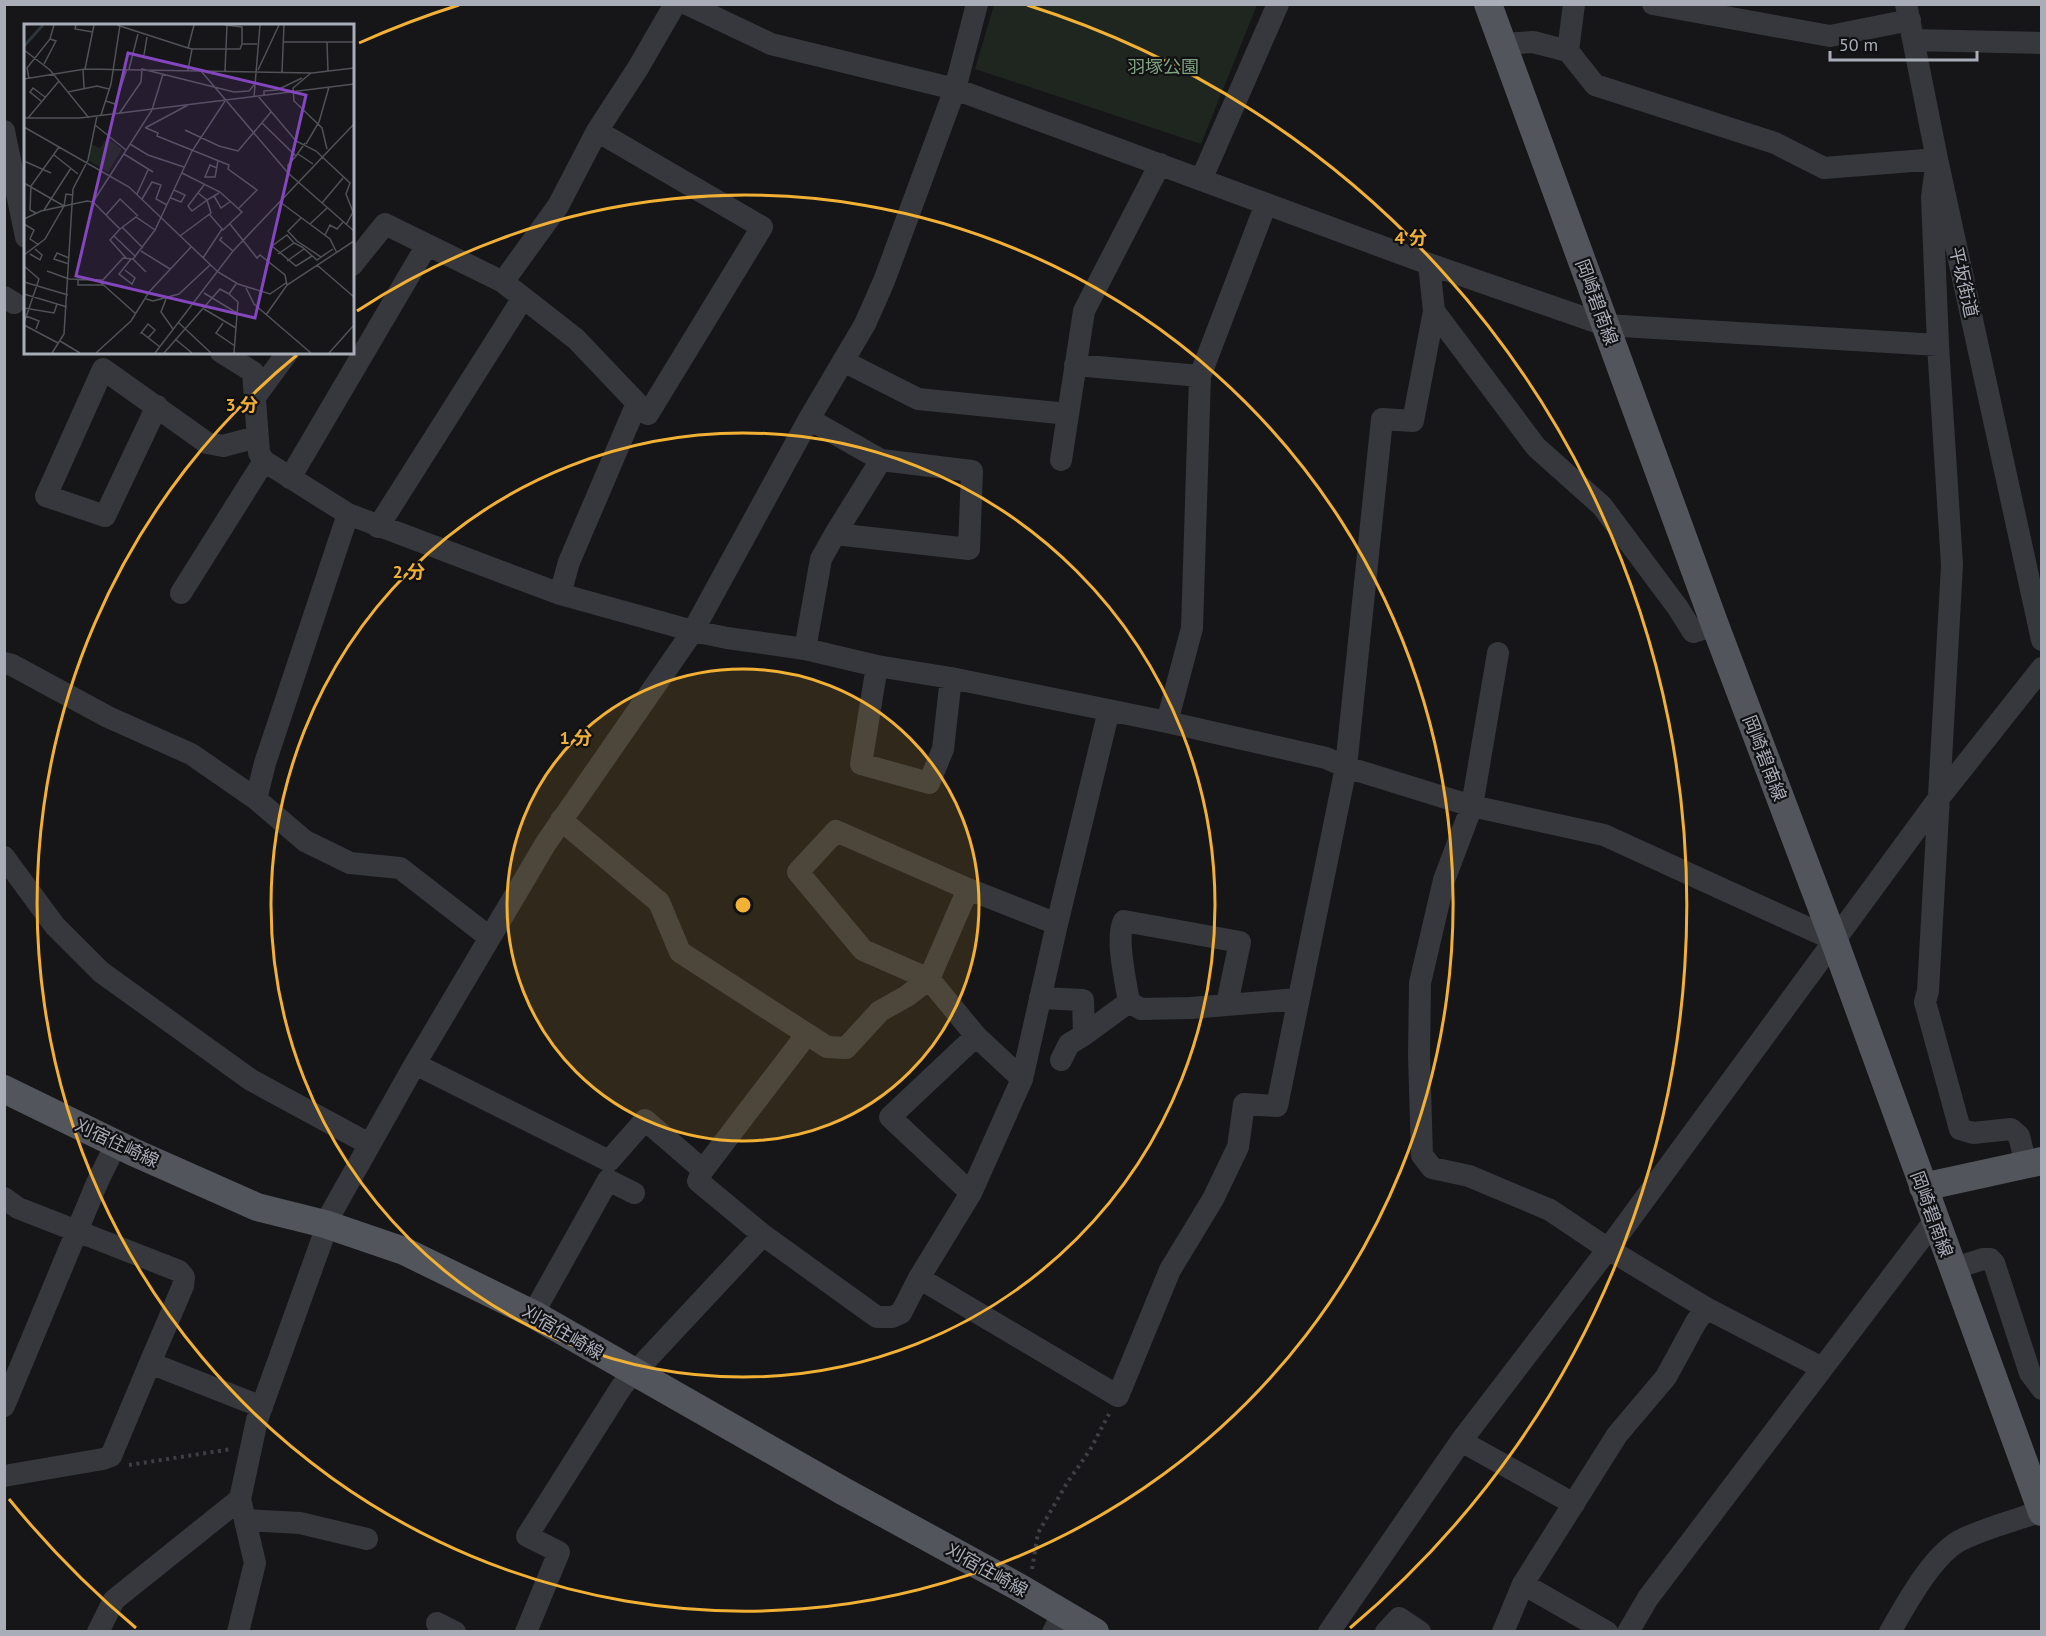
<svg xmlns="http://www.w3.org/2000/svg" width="2046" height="1636" font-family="'PT Sans','Noto Sans JP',sans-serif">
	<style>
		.green { fill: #1e261f }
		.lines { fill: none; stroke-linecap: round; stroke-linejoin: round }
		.path { stroke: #3d3f44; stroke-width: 4; stroke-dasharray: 3 4.5; stroke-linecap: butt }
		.minor { stroke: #37383d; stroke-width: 22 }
		.major { stroke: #53555c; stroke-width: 28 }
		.ring { fill: none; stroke: #f2b134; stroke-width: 3 }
		.labels { text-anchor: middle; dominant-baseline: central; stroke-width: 4.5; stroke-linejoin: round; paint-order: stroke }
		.park-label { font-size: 18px; fill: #7fa381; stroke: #111113 }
		.street-label { font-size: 18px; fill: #a8adb8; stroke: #111113 }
		.inset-river { fill: none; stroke: #2c353c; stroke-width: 3 }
		.inset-road { fill: none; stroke: #505258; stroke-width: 1.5 }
		.view { fill: #8446be; fill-opacity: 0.15; stroke: #8446be; stroke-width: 3 }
		.inset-edge { fill: none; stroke: #a8adb8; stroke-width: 3 }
		.centre { fill: #f2b134; stroke: #111113; stroke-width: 3 }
		.ring-label { font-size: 18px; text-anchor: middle; font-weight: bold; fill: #f2b134; stroke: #111113; stroke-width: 4.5; stroke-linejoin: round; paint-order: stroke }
	</style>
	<rect width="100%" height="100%" fill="#161618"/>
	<!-- green -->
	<path class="green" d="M994,5V4L1257,5L1201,144L975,69Z"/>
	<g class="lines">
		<!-- path -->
		<path class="path" d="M129,1465L232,1449
			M1032,1569L1038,1533L1067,1483L1090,1450L1109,1414"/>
		<!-- minor -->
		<path class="minor" d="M687,4L771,44L955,89L1429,264L1605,325L1938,345
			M1653,4L1830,36L1910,20
			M1906,4L1937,159L2042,640
			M1913,40L2042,43
			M1502,44L1533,42L1568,51L1595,85L1775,143L1824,168L1937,159L1932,197L1938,345L1952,565L1928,991L1925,1002L1960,1129L1973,1133L2011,1129L2019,1136L2026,1164
			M1568,51L1574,4
			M4,131L26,237
			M597,131L762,227L648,414
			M1201,180L1278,4
			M1429,264L1434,311L1536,447L1602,506L1678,608L1693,632L1715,625
			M352,265L385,224L503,282
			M4,297L14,303
			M221,352L253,372L259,453L264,461L348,514L560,594L693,631L727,638L805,649L877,666L951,678L1167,722L1326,758L1346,767L1472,806L1604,835L1834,940
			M843,361L918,399L1068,414
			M1075,365L1200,376
			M255,397L288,352
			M157,406L105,516L46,496L103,369L207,443L223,446L257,437
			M1061,460L1084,311L1160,164
			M290,478L427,245
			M378,527L523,298
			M835,534L881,460
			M181,593L264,461
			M560,594L569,562L637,403L576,339L503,282L558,206L597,131L638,68L675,4
			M805,649L821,559L835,534L969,549L972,471L881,460L809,419
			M1498,653L1472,806L1444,880L1420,983L1419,1055L1422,1155L1432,1168L1469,1176L1550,1210L1608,1249L1706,1308L1822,1368
			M4,663L12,665L108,717L191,754L256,799L305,841L350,863L400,868L489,937
			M877,666L861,764L929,783L943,749L951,678
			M1167,722L1192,628L1200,376L1266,204
			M256,799L265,763L348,514
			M561,820L659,902L680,952L827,1047L846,1048L880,1011L907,996L929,979L976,1036L1022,1079
			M4,857L55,926L101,972L251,1080L369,1144
			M968,889L929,979L863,950L798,872L836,831L968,889L1057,924
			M1040,998L1083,1000L1084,1035
			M1227,1004L1240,942L1124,921C1115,937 1126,983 1129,1002L1141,1009L1191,1008L1298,999
			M807,1034L703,1170L698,1181L763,1235L877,1317H892L901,1313L919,1278L971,1193L1022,1079L1057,924L1109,710
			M1061,1060L1069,1044L1084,1035L1129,1002
			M415,1064L609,1161L645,1120L703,1170
			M971,1193L890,1117L976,1036
			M4,1198L18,1208L179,1271L184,1277L183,1286L150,1363
			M1952,1269L1983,1259H1990L1994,1263L2030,1373L2042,1389
			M919,1278L1118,1396L1170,1270L1213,1199L1238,1147L1244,1104L1277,1106L1346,767L1382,419L1413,421L1434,311
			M533,1314L608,1180L634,1193
			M4,1406L97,1183L116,1144
			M1461,1441L1574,1504
			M4,1476L103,1459L111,1456L150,1363L262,1407
			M245,1520L300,1523L367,1539
			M1523,1584L1607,1632
			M437,1623L455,1632
			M98,1632L114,1600L240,1499
			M238,1632L255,1563L240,1499L257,1420L322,1240L325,1224L415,1064L546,843L693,631L809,419L865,324L884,281L955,89L977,4
			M526,1632L559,1552L527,1536L622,1386L763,1235
			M1053,1632L1063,1613
			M1329,1632L1461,1441L1608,1249L1939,798L2042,668
			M1386,1632L1399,1618L1420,1632
			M1503,1632L1523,1584L1617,1435L1666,1377L1696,1322L1706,1308
			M1628,1632L1648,1598L1935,1220
			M1890,1632C1906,1604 1934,1552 1963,1539C1988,1527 2016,1520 2042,1511"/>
		<!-- major -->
		<path class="major" d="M1488,4L1715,625L1834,940L2042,1512
			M4,1089L133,1152L257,1207L325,1224L404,1251L533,1314L843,1491L1022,1589L1095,1632
			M1923,1187L2042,1161"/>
	</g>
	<!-- distance rings -->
	<circle cx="743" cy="905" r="236" fill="#f2b134" fill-opacity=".12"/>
	<g class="ring">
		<circle cx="743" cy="905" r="236"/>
		<circle cx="743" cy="905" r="472"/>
		<path d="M357 311A708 708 0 1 1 297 355"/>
		<path d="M136 1628A944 944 0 0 1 9 1499M359 43A944 944 0 0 1 459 5M1027 5A944 944 0 0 1 1350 1628"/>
	</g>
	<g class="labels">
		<!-- park labels -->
		<g class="park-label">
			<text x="1163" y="66">羽塚公園</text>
		</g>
		<!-- street labels -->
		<g class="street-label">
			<text transform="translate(1964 282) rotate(77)">平坂街道</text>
			<text transform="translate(1597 302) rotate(70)">岡崎碧南線</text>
			<text transform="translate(1765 758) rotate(69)">岡崎碧南線</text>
			<text transform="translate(117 1143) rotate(25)">刈宿住崎線</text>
			<text transform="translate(1932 1214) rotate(70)">岡崎碧南線</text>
			<text transform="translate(563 1332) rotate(30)">刈宿住崎線</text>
			<text transform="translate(987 1570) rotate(29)">刈宿住崎線</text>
		</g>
	</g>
	<!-- overview -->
	<g transform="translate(24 24)">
		<rect width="330" height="330" fill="#161618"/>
		<path d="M83,114L98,125L84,148L65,137L67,120L76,124Z" fill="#1e261f"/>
		<path class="inset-river" d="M0,22L19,1"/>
		<path class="inset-road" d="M52,1L51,5L69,8M93,1L164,24M201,1L218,3V20H233M259,18H330M303,18L304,48M168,25H216L218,20M0,26L26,46L65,94M120,31L123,13M20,40L32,17L26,15M59,45L60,64M61,45L70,1M105,45L114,10M164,46L168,25L164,24L170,1M234,46L255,1M177,47L264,149L330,207M201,47L203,1M258,48L260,1M287,49L269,64L270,77L298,104L303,125M5,54L3,44L26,15L30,1M0,55L61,45L288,49L330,44M44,68L73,62L85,65M234,72L272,117L292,127L326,159L322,170L329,188L322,201M240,72V67L253,66L278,54M230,73L236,1M17,77L6,68L9,64L21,73M82,77L91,80L103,45M95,90L117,58L118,45L210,68L225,67L230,61M77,91L87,60L96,1M0,94H56L330,60M4,94L35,57M238,99L272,132L281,119M71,101L102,126M0,103L105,163L194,248L214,260L246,270L262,259M121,104L164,81M122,104L134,109L133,112L205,141L204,145L233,166L215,184M161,106L195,122L214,127L247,88M106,120L124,131L160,143M282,120L295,98L305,63M100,130L129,148M274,130L289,140M30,131L54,150M0,137L27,149M193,144L186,141L181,153H191L192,148L194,136M158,149L196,168L218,188L199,206L185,190M264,149V141L272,132M0,159L40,182M174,169L183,176L168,187L164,182L180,161M113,170L124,146M190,172L197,184L207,177M147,174L157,178L161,171L150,166M118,175L128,158L137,161L132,175L143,181M69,178L128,86L139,50M256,178L306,215L313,229M298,179L319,154M20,186L47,144M12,189L6,186L7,162L35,123M82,191L96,175L114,192M277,194L264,207L273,217L297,233L309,225M0,195L17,187L63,177L69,178L96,205L112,193L131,206M0,200L10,206L6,215L15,221M206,200L233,234L236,231L261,251L263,261M286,200L303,184M98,203L119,224M96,205L86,216L102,234M301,211L306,201L313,205L319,198M90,212L112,233M156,212L187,189L183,176L195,169M198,213L196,216L209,227M117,227L146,245M6,230L16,236L18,231L11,225M254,230L270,219M0,231L21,215L40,182L42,170L49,171M288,232L272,242L248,222L263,211L270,219L278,223L293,236L297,233M179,234L198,205M109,235L122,248M263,237L280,225M45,240L30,235L33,229L45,234M293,241L330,273M0,242L15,255L0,299M101,246L111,254L108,260L95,250L107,235M23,247L45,255L79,256L99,234L109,235L131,206L168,127L201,77M54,255V261H79M74,256L112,290M0,258L44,271M222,264L230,280L287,329M180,269L213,289M0,270L43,283M122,275L129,277L155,270L186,241M142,275L137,288L149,305M0,284L30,289L33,280M180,285L212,304M242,291L263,261L330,217M2,292L15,297L12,305M155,299L187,329M199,299L192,309L211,322M0,301L34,319M124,314L131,306L124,300L117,309H118L136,323M151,315L168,329M36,317L56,329M28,329L40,310L49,165L64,136L73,92M72,329L107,297L125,268L167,223M131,329L209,227L330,100M140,329L196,265L205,270M210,329L214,278L205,270L212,260M305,329L330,301"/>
		<path class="view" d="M104,29L282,71L231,294L52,252Z"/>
		<rect width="330" height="330" class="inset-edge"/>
	</g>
	<circle cx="743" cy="905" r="9" class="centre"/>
	<g class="ring-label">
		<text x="1411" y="244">4 分</text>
		<text x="242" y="411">3 分</text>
		<text x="409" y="578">2 分</text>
		<text x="576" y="744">1 分</text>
	</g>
	<!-- border -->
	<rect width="2046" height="1636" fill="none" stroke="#a8adb8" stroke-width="12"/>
	<!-- scale -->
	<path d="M1830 51v9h147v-9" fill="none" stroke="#a8adb8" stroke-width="3"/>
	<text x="1839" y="51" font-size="18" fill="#a8adb8" stroke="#111113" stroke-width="4.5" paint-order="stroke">50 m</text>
</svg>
